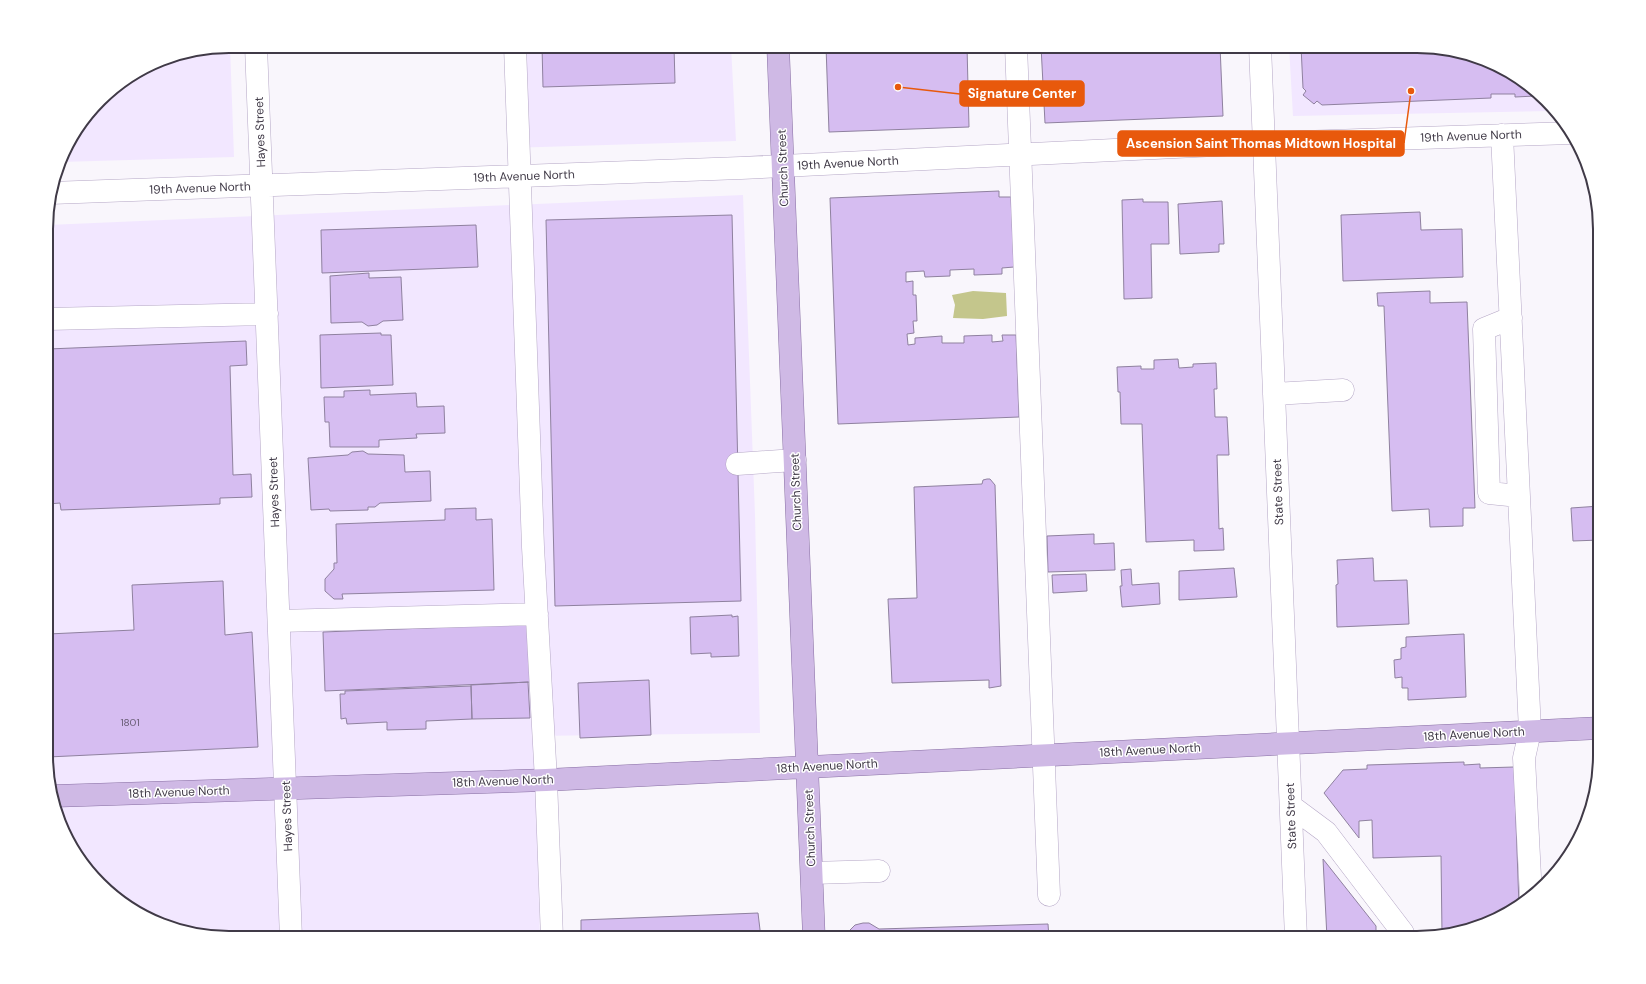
<svg xmlns="http://www.w3.org/2000/svg" width="1646" height="984" font-family="'DM Sans',sans-serif">
	<style>
		.built { fill: #f2e7ff }
		.water { fill: #c4c68c }
		.building { fill: #d6bdf1; stroke: #8f819f }
		.lines { fill: none; stroke-linecap: round; stroke-linejoin: round }
		.minor-casing { stroke: #b5a7c6; stroke-width: 23 }
		.major-casing { stroke: #886fa3; stroke-width: 23 }
		.minor { stroke: #fff; stroke-width: 22 }
		.major { stroke: #cfb9e5; stroke-width: 22 }
		.labels { text-anchor: middle; dominant-baseline: central; stroke-width: 3; stroke-linejoin: round; paint-order: stroke }
		.number-label { font-size: 10px; fill: #665b72 }
		.street-label { font-size: 12px; fill: #403a47; stroke: #fff }
		.rim { fill: none; stroke: #403a47; stroke-width: 2 }
		.leader { fill: none; stroke: #e8590c; stroke-width: 1.5 }
		.callout-dot { fill: #e8590c; stroke: #fff; stroke-width: 1.5 }
		.callout { fill: #e8590c; stroke: #e8590c; stroke-width: 1.5 }
		.callout-label { font-size: 13px; text-anchor: middle; font-weight: bold; fill: #fff }
	</style>
	<rect width="100%" height="100%" fill="#f9f6fc"/>
	<!-- built -->
	<path class="built" d="M230,46L234,157L60,162L65,148L108,91L159,60Z
		M508,46H731L736,141L509,148Z
		M1289,46H1418L1465,52L1509,71L1551,111L1293,116Z
		M743,195L755,515L760,733L534,736L540,938H228L181,932L137,913L77,857L48,779V225Z"/>
	<!-- water -->
	<path class="water" d="M973,291L1006,293L1007,316L983,319L953,318L955,305L952,295Z"/>
	<!-- building -->
	<path class="building" d="M542,46H674L675,83L543,87Z
		M826,46H967L969,127L829,132Z
		M1041,46H1220L1223,116L1045,123Z
		M1301,46H1418L1465,52L1509,71L1536,96L1515,97V94H1491V98L1322,105L1317,101L1314,104L1303,95L1306,91L1303,88Z
		M1585,161H1586L1591,174L1585,175Z
		M999,191V197H1011L1014,267L1002,268V274L974,275V269L950,270V276L925,277L924,271L906,272V282L913,281V295H916L917,321H913L914,333L907,334L908,345L915,344V338L942,336V343H964V336L992,335V342L1003,341L1002,335H1016L1019,417L838,424L830,198Z
		M1596,197L1600,216V275H1598Z
		M1143,199V202H1168L1169,244H1151L1152,298L1124,299L1122,200Z
		M1222,201L1224,244H1219V252L1180,254L1178,204Z
		M1420,212L1421,230L1462,229L1463,277L1343,281L1341,215Z
		M732,215L741,601L555,606L546,220Z
		M476,225L478,267L322,273L321,230Z
		M369,273V278L401,277L403,320L383,321L377,325L368,326L362,322L331,323L330,276Z
		M1430,291V303L1467,302L1475,508H1463V526L1430,527L1429,509L1392,511L1384,306H1378L1377,293Z
		M381,333V335H391L393,385L321,388L320,335Z
		M246,341L247,365L230,366L233,475L251,474L252,497L220,498V504L61,510L60,503L48,504V349Z
		M1597,352H1600V392H1599Z
		M1178,359L1179,368L1193,367V364L1216,363L1217,389H1214L1215,417H1227L1229,455H1217L1219,529L1223,528L1224,550L1194,551V540L1146,542L1142,424H1121L1120,392H1118L1117,367L1141,366V369H1154V360Z
		M370,390V395L416,393L417,407L444,406L445,433L416,434L417,438L379,440V447H330L329,422H325L324,397H344V391Z
		M363,451L368,454L404,455L405,472L430,471L431,501L380,503L375,507H368V510L330,511L329,509L311,510L308,458L348,455L352,452Z
		M987,479H990L995,485L1001,686L989,688V680L892,683L888,599L917,598L914,487L982,484L983,480Z
		M1600,506V540L1573,541L1571,508Z
		M476,508V520L492,519L494,590L342,594L343,599H334L325,591V579L334,569V563H337L336,524L445,520V509Z
		M1094,534V544L1114,543L1115,570L1048,572L1047,536Z
		M1373,558L1374,581L1407,580L1409,624L1337,627L1336,585L1338,584L1337,560Z
		M1234,568L1237,597L1179,600V571Z
		M1131,569L1132,585L1159,583L1160,604L1122,607L1120,586H1122L1121,570Z
		M1086,574L1087,591L1053,593L1052,575Z
		M223,581L225,635L252,632L258,747L48,757V634L134,630L132,585Z
		M732,615V617L738,616L739,656L711,657V653L691,654L690,617Z
		M528,624L530,682L325,691L323,632Z
		M1464,634L1466,697L1408,700V688H1402V677L1395,678L1394,660L1401,659V648L1406,647V637Z
		M649,680L651,735L580,738L578,683Z
		M528,682L530,718L472,719L471,685Z
		M471,686L472,719L426,721V729L387,730V722L347,724L346,718L341,719L340,694H345V691Z
		M1464,762V765L1480,764V768L1514,767L1519,906L1509,913L1442,934L1441,856L1373,858L1372,820L1359,821V838L1324,793L1343,770L1367,769V765Z
		M1323,859L1376,926V938H1327Z
		M758,913L761,938H581V920Z
		M863,923H869L879,929L1048,924L1049,938H846L850,930L855,925Z
		M450,931V938H351V935Z"/>
	<g class="lines">
		<defs>
			<path id="minor" d="M256,46L291,938
				M515,46L533,547L546,780L552,938
				M1016,46L1049,895
				M1260,46L1296,938
				M1502,135L1530,731L1524,758L1531,897
				M51,193L741,168L1237,144L1572,133
				M1511,318L1484,329L1489,493L1519,496
				M48,319L267,314
				M1274,394L1343,390
				M737,464L795,460
				M279,621L537,614
				M1291,806L1326,832L1403,933
				M812,873L879,871"/>
			<path id="major" d="M778,46L814,938
				M54,796L546,780L1600,728"/>
		</defs>
		<!-- minor casing -->
		<use href="#minor" class="minor-casing"/>
		<!-- major casing -->
		<use href="#major" class="major-casing"/>
		<!-- minor -->
		<use href="#minor" class="minor"/>
		<!-- major -->
		<use href="#major" class="major"/>
	</g>
	<g class="labels">
		<!-- number labels -->
		<g class="number-label">
			<text x="130" y="722">1801</text>
		</g>
		<!-- street labels -->
		<g class="street-label">
			<text transform="translate(260 132) rotate(-92)">Hayes Street</text>
			<text transform="translate(1471 136) rotate(-2)">19th Avenue North</text>
			<text transform="translate(848 163) rotate(-3)">19th Avenue North</text>
			<text transform="translate(783 168) rotate(-92)">Church Street</text>
			<text transform="translate(524 176) rotate(-2)">19th Avenue North</text>
			<text transform="translate(200 188) rotate(-2)">19th Avenue North</text>
			<text transform="translate(274 492) rotate(-92)">Hayes Street</text>
			<text transform="translate(796 492) rotate(-92)">Church Street</text>
			<text transform="translate(1278 492) rotate(-92)">State Street</text>
			<text transform="translate(1474 734) rotate(-3)">18th Avenue North</text>
			<text transform="translate(1150 750) rotate(-3)">18th Avenue North</text>
			<text transform="translate(827 766) rotate(-3)">18th Avenue North</text>
			<text transform="translate(503 781) rotate(-2)">18th Avenue North</text>
			<text transform="translate(179 792) rotate(-2)">18th Avenue North</text>
			<text transform="translate(287 816) rotate(-92)">Hayes Street</text>
			<text transform="translate(1291 816) rotate(-92)">State Street</text>
			<text transform="translate(810 828) rotate(-92)">Church Street</text>
		</g>
	</g>
	<!-- crop -->
	<path d="M0 0H1646V984H0ZM229 53H1417A176 176 0 0 1 1593 229V755A176 176 0 0 1 1417 931H229A176 176 0 0 1 53 755V229A176 176 0 0 1 229 53Z" fill="#fff" fill-rule="evenodd"/>
	<path class="rim" d="M229 53H1417A176 176 0 0 1 1593 229V755A176 176 0 0 1 1417 931H229A176 176 0 0 1 53 755V229A176 176 0 0 1 229 53Z"/>
	<!-- callouts -->
	<path class="leader" d="M898 87L960 94M1411 91L1404 143"/>
	<g class="callout-dot">
		<circle cx="898" cy="87" r="4"/>
		<circle cx="1411" cy="91" r="4"/>
	</g>
	<g class="callout">
		<rect x="960" y="81" width="124" height="25" rx="4"/>
		<rect x="1118" y="131" width="286" height="25" rx="4"/>
	</g>
	<g class="callout-label">
		<text x="1022" y="98">Signature Center</text>
		<text x="1261" y="148">Ascension Saint Thomas Midtown Hospital</text>
	</g>
</svg>
